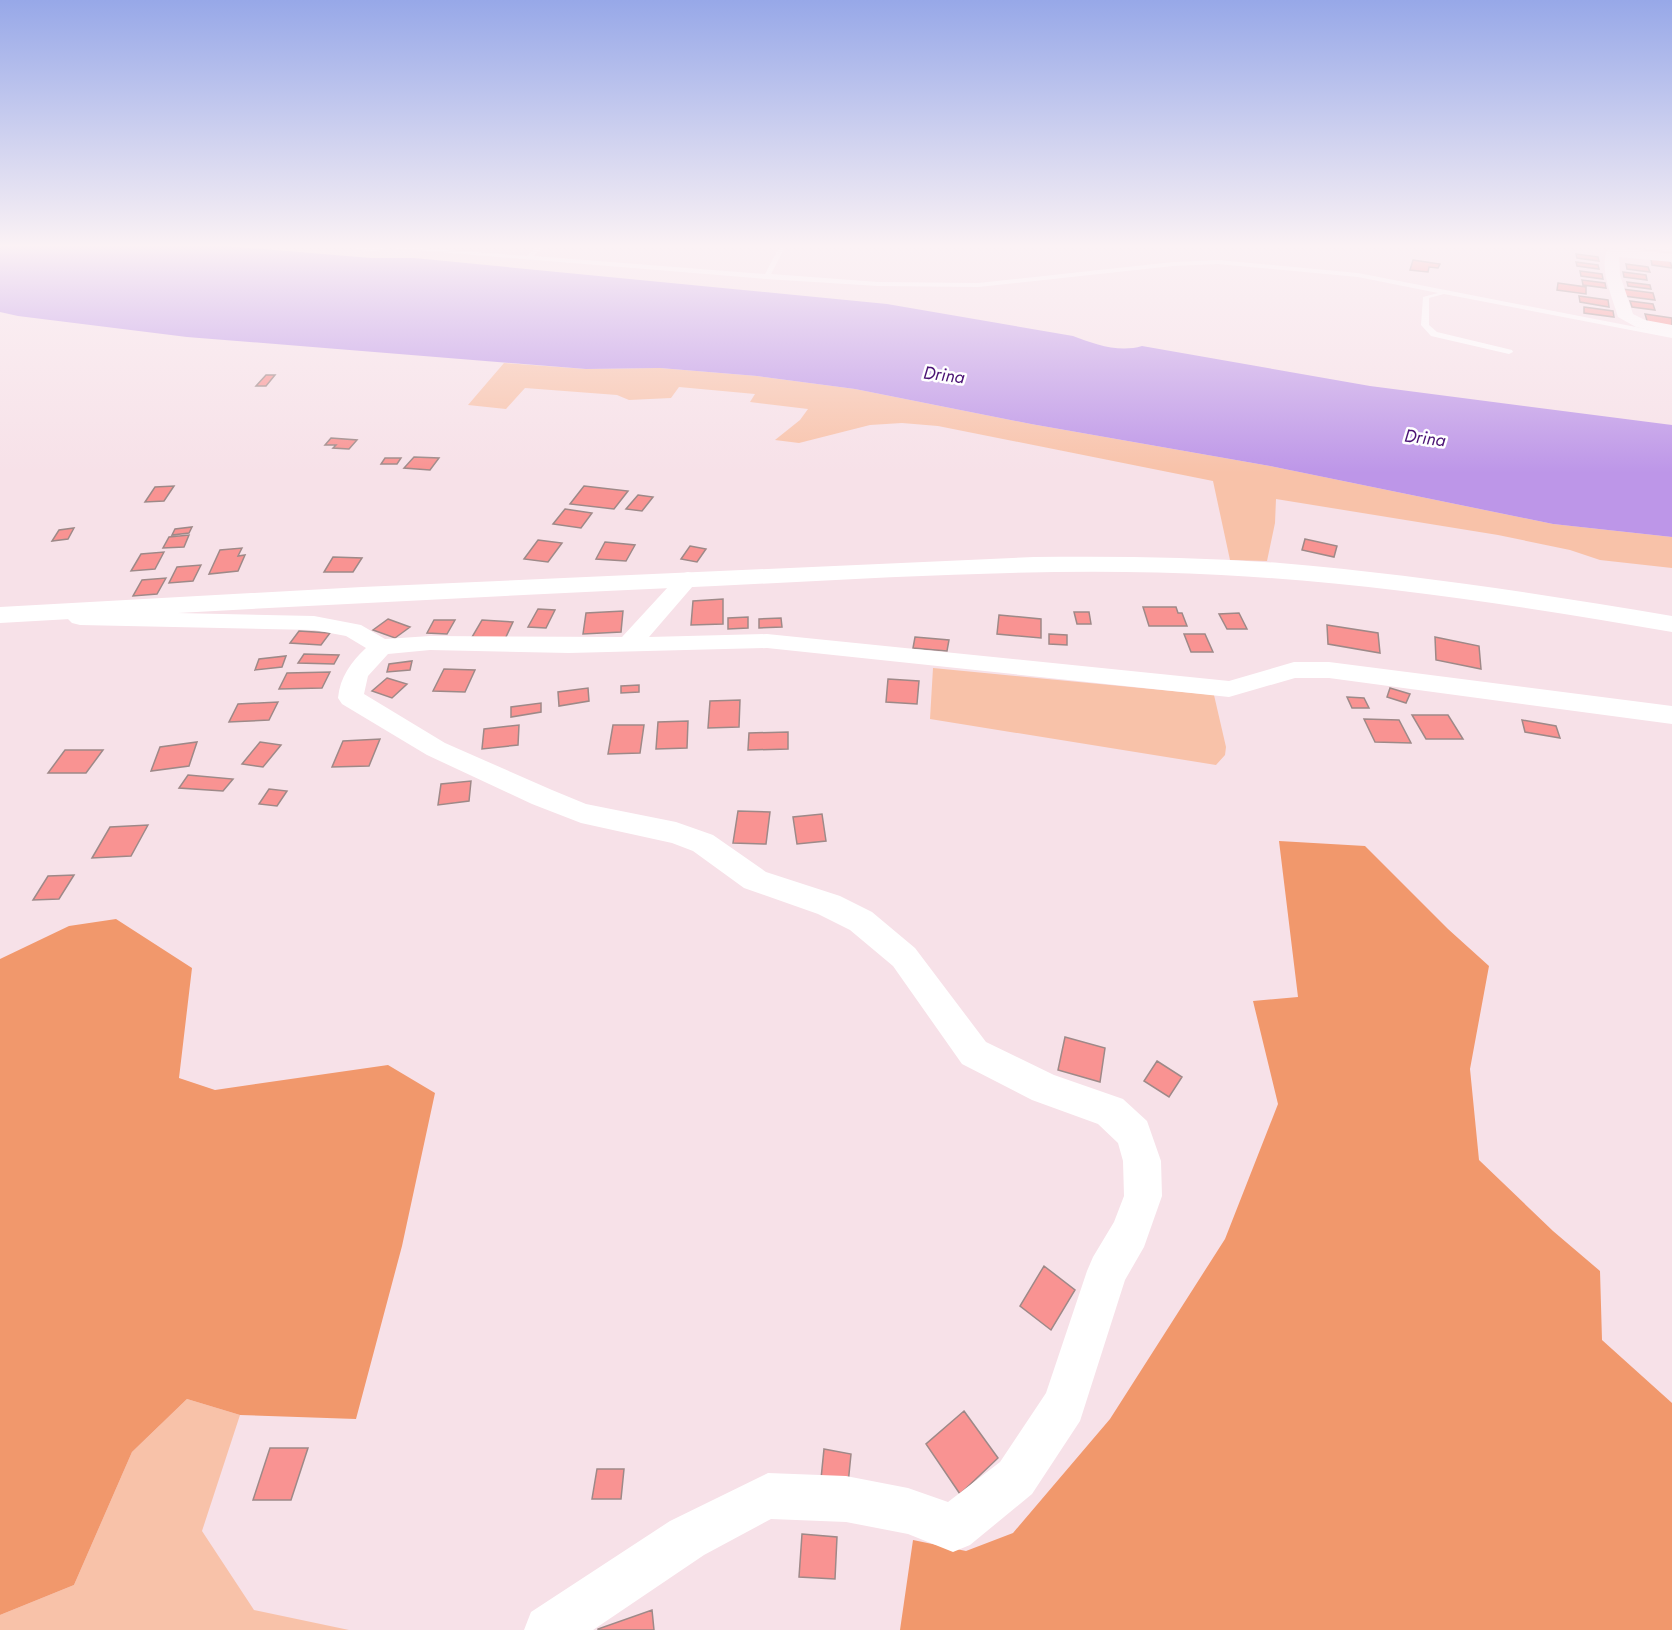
<svg xmlns="http://www.w3.org/2000/svg" width="1672" height="1630" font-family="Jost,sans-serif">
	<style>
		.green { fill: #f8c2a9 }
		.forest { fill: #f1986c }
		.water { fill: #bd96e8 }
		.building { fill: #f99392; stroke: #9e8988; stroke-width: 1.5 }
		.lines { fill: none; stroke-linecap: round; stroke-linejoin: round }
		.service { fill: #fff; fill-rule: evenodd }
		.minor { fill: #fff; fill-rule: evenodd }
		.tertiary { fill: #fff; fill-rule: evenodd }
		.primary { fill: #fff; fill-rule: evenodd }
		.labels { text-anchor: middle; dominant-baseline: central; stroke-width: 5; stroke-linejoin: round; paint-order: stroke }
		.far-water-label { font-size: 18px; font-style: italic; fill: #4b1374; stroke: #fff }
	</style>
	<rect width="100%" height="100%" fill="#f7e1e8"/>
	<!-- green -->
	<path class="green" d="M504,363L586,369L660,368L757,376L855,389L1031,424L1270,466L1553,524L1672,537V568L1600,560L1570,550L1498,535L1276,499L1275,523L1267,561L1230,560L1213,481L938,426L902,423L870,425L799,443L775,440L800,420L808,409L750,402L755,394L679,387L671,398L629,400L617,395L525,388L506,409L468,405Z
		M933,668L1214,695L1226,747L1225,755L1216,765L930,719Z
		M187,1399L240,1415L202,1531L254,1610L349,1630H0V1615L74,1585L132,1452Z"/>
	<!-- forest -->
	<path class="forest" d="M1279,841L1365,846L1448,929L1489,966L1470,1069L1479,1160L1553,1231L1600,1271L1602,1340L1672,1403V1630H900L913,1540L966,1551L1013,1533L1110,1419L1225,1239L1278,1104L1253,1001L1298,997Z
		M116,919L192,968L179,1078L215,1090L388,1065L435,1093L402,1246L356,1419L240,1415L187,1399L132,1452L74,1585L0,1615V959L69,926Z"/>
	<!-- water -->
	<path class="water" d="M0,244H203L371,258H414L887,304L1073,336C1094,344 1119,353 1142,346L1370,386L1672,425V537L1553,524L1270,466L1031,424L855,389L757,376L660,368L586,369L187,337L18,316L0,312Z"/>
	<!-- building -->
	<path class="building" d="M1576,254L1598,257L1599,261L1577,258Z
		M1651,259L1670,261L1672,268L1652,265Z
		M1413,260L1440,264L1438,268L1429,267L1428,272L1410,270Z
		M1576,262L1598,265L1599,269L1577,266Z
		M1626,264L1648,267L1650,272L1627,269Z
		M1580,271L1602,274L1603,279L1581,276Z
		M1623,272L1646,275L1647,280L1624,277Z
		M1582,280L1605,283L1606,288L1583,285Z
		M1627,282L1650,285L1651,289L1628,286Z
		M1558,283L1586,287V294L1557,290Z
		M1622,289L1653,293L1655,300L1624,296Z
		M1579,296L1608,300L1609,307L1580,302Z
		M1630,301L1653,304L1655,310L1632,307Z
		M1584,307L1613,311L1614,317L1584,313Z
		M1645,314L1672,318V327L1648,324Z
		M266,375H275L266,386H256Z
		M331,438L357,440L349,449L333,448L336,445H325Z
		M414,457L439,458L430,470L404,468Z
		M385,458H401L397,464H381Z
		M174,486L164,501L145,502L155,487Z
		M584,486L628,491L614,509L570,504Z
		M638,495L653,497L642,511L626,509Z
		M565,509L592,513L581,528L553,524Z
		M192,527L189,533L172,535L175,529Z
		M74,528L68,539L52,541L59,530Z
		M189,535L184,547L163,548L169,537Z
		M1305,539L1337,546L1334,557L1302,550Z
		M538,540L562,543L548,562L524,559Z
		M605,542L635,545L626,561L596,559Z
		M690,546L706,549L697,562L681,559Z
		M242,548L238,556L245,555L238,571L209,574L220,550Z
		M164,552L155,569L131,571L141,554Z
		M333,557L362,558L353,572H324Z
		M201,565L193,581L169,583L177,567Z
		M166,578L157,594L133,596L142,580Z
		M723,599V624L691,625L693,601Z
		M1143,607H1176L1178,613H1182L1187,626H1149Z
		M538,609L555,610L546,628L528,627Z
		M623,611L621,632L583,634L586,613Z
		M1074,612H1089L1091,624H1077Z
		M1239,613L1247,629H1227L1219,614Z
		M999,615L1041,619V638L997,634Z
		M748,617V628L728,629V618Z
		M781,618L782,627L759,628V619Z
		M388,619L410,627L395,638L373,630Z
		M434,620H455L447,634L427,633Z
		M482,620L513,622L505,639L472,637Z
		M1327,625L1378,633L1380,653L1328,644Z
		M299,631L330,633L321,645L290,643Z
		M1049,634L1067,635V645L1049,644Z
		M1184,634H1205L1213,652H1191Z
		M915,637L949,640L947,651L913,648Z
		M1435,637L1479,646L1481,669L1436,660Z
		M304,654L339,655L334,664L298,663Z
		M286,656L282,667L255,670L259,659Z
		M412,661L410,670L387,672L389,664Z
		M444,669L475,670L465,692L433,691Z
		M330,672L322,688L279,689L287,673Z
		M387,678L407,684L392,698L372,691Z
		M888,679L919,681L917,704L886,702Z
		M639,685V692L621,693V686Z
		M588,688L589,701L559,706L558,692Z
		M1390,688L1410,694L1406,703L1387,697Z
		M1347,697L1364,698L1369,708H1352Z
		M740,700L739,727L708,728L710,701Z
		M278,702L269,720L229,722L238,704Z
		M541,703V712L511,717V707Z
		M1412,715H1448L1463,739H1426Z
		M1364,719L1399,720L1411,743L1375,742Z
		M1522,720L1556,726L1560,738L1525,732Z
		M688,721L687,748L656,749L658,722Z
		M519,725L518,745L482,749L484,729Z
		M613,725H644L640,753L608,754Z
		M788,732V749L748,750L749,733Z
		M380,739L369,766L332,767L343,741Z
		M197,742L189,766L151,771L160,747Z
		M260,742L281,745L263,767L242,764Z
		M65,750H103L86,773H48Z
		M188,775L233,779L223,791L179,788Z
		M471,781L469,801L438,805L441,784Z
		M269,789L287,791L277,806L259,804Z
		M738,811L770,812L766,844L733,843Z
		M822,814L826,841L797,844L793,817Z
		M148,825L131,856L92,858L110,827Z
		M74,875L59,899L33,900L48,876Z
		M1065,1037L1105,1048L1100,1082L1058,1070Z
		M1157,1061L1182,1077L1169,1097L1144,1081Z
		M1044,1266L1075,1290L1051,1330L1020,1306Z
		M964,1411L998,1458L960,1494L926,1444Z
		M270,1448H308L291,1500H253Z
		M824,1449L851,1454L848,1484L821,1479Z
		M597,1469H624L621,1499H592Z
		M802,1534L837,1537L835,1579L799,1577Z
		M652,1610L654,1630H598V1629Z"/>
	<g class="lines">
		<!-- service -->
		<path class="service" d="M540,244H547L534,256L765,274L781,244H787L771,274L878,282L978,283L1173,262L1218,260L1358,273L1672,334V338L1444,294L1429,298V325L1437,332L1512,350L1513,352L1509,354L1431,336L1421,325L1423,297L1438,293L1358,277L1218,264L1173,266L978,287L878,286L766,279L378,247L381,245L527,256Z"/>
		<!-- minor -->
		<path class="minor" d="M346,244H386L388,247C380,254 354,251 346,244Z
			M1622,248L1672,254V262L1619,257L1620,275L1633,314L1645,320L1672,325V335L1636,327L1618,317C1613,299 1599,270 1607,251Z
			M688,572L696,574L699,579L649,637L767,634L1229,681L1294,662H1329L1672,706V724L1329,678H1295L1229,697L767,648L569,653L430,650L388,654L368,676L364,694L445,743L552,790L586,804L676,822L713,835L766,872L840,896L872,912L915,948L986,1042L1054,1075L1123,1099L1147,1121L1161,1161L1162,1196L1144,1247L1125,1280L1080,1421L1032,1494L970,1545L953,1552L908,1534L846,1522L771,1519L704,1555L593,1630H524L531,1612L670,1521L768,1473L846,1476L908,1488L948,1502L1000,1462L1046,1393L1087,1271L1093,1257L1114,1222L1124,1196L1123,1161L1118,1143L1098,1124L1032,1100L962,1064L893,966L850,930L818,914L744,888L693,851L672,843L581,823L532,804L427,755L342,704L338,698C340,677 351,662 366,648L346,636L314,630L80,625L72,623L60,611L64,606C73,604 79,605 86,611L314,616L361,625L385,639L430,636L622,637L680,574Z"/>
		<!-- tertiary -->
		<path class="tertiary" d="M1034,557C1116,556 1198,557 1280,563C1411,574 1542,594 1672,616V632C1523,606 1372,583 1221,575C1052,566 884,578 715,586C477,597 238,609 0,623V607L362,587Z"/>
		<!-- primary -->
		<path class="primary" d="M1640,244H1672V252L1647,249Z"/>
	</g>
	<!-- sky -->
	<linearGradient id="sky" x2="0" y2="1"><stop stop-color="#97a8e8"/><stop offset="0.52" stop-color="#fbf2f5"/><stop offset="1" stop-color="#fbf2f5" stop-opacity="0"/></linearGradient>
	<rect width="1672" height="473" fill="url(#sky)"/>
	<g class="labels">
		<!-- far-water labels -->
		<g class="far-water-label">
			<text transform="translate(944 375) rotate(7)">Drina</text>
			<text transform="translate(1425 438) rotate(7)">Drina</text>
		</g>
	</g>
</svg>
